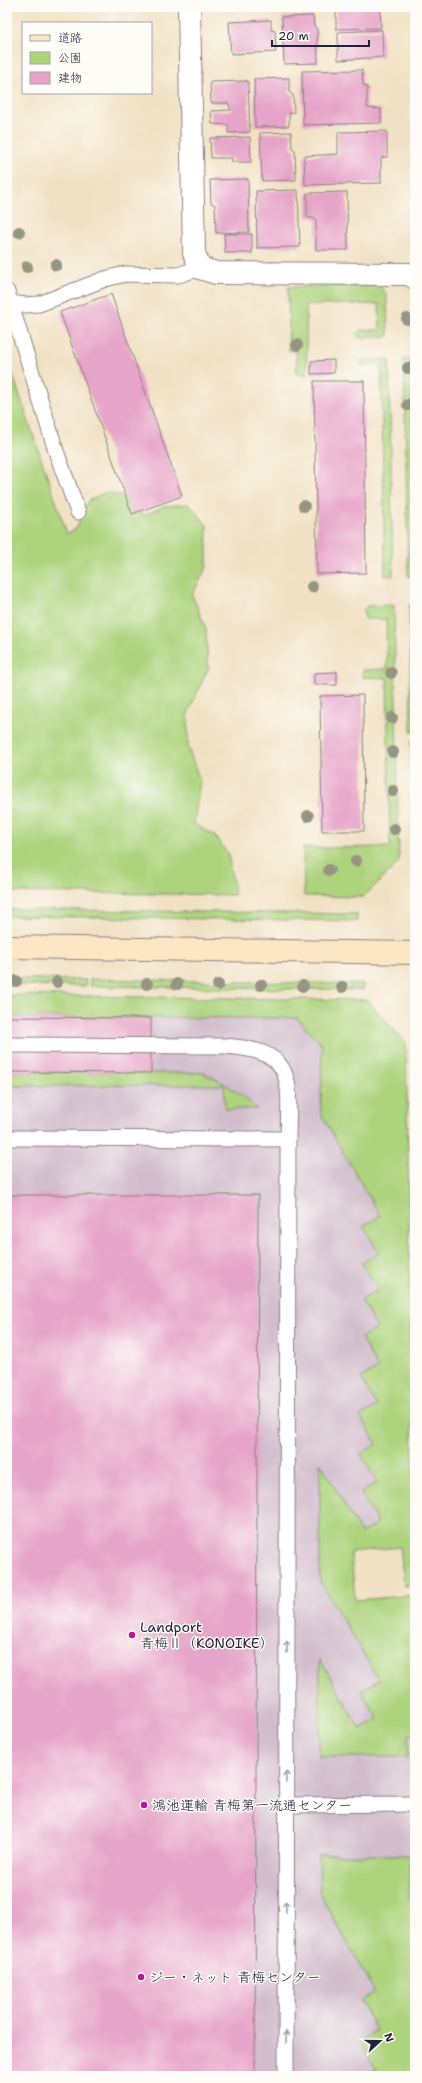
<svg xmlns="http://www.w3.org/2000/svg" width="422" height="2083" font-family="'Shantell Sans','Klee One',sans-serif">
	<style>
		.industrial { fill: #d1bdcc }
		.green { fill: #add37d; stroke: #687a5c }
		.building { fill: #e6a4c8 }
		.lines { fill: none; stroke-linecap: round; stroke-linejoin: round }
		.lane-casing { stroke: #8a8280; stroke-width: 17 }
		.street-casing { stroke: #8a8280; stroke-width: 24 }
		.secondary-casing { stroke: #8a8280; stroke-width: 24 }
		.lane { stroke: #fff; stroke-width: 15 }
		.street { stroke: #fff; stroke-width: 22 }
		.secondary { stroke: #fbe7c3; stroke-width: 22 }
		.tree { fill: #969584 }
		.oneway { stroke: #9c9ca7 }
		.poi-dot { fill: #b5179e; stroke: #fdfcf7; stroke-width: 1.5 }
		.labels { text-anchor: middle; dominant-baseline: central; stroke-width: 3; stroke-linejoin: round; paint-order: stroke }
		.poi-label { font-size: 14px; fill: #22223b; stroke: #fdfcf7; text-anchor: start }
	</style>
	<rect width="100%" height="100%" fill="#fdfcf7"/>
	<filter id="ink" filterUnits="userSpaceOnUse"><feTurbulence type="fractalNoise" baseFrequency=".025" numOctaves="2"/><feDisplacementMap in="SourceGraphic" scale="8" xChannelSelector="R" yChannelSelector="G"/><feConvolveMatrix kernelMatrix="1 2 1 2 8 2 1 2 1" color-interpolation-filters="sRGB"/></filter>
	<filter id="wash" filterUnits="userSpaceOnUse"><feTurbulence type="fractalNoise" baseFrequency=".012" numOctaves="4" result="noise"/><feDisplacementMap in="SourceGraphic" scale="16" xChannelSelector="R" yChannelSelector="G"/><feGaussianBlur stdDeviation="0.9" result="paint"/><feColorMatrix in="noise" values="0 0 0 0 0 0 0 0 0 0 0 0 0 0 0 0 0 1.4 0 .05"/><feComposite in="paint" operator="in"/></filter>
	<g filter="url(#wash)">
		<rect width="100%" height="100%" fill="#f1e1c4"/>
		<!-- industrial -->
		<path class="industrial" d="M7,995L367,1000L406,1043L415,1584L404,1586L400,1547L351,1552L355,1600L415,1595V2076H7Z"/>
		<!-- green -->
		<path class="green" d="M380,286L387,295L388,337L360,338L356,334L360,330H380L379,304L306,305L307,374H297L296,350L289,351L288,287Z
			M7,358L67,534L76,529L88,501L106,492L131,498L143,516L164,506L189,504L207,525V567L192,595L206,628L208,669L188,713V747L200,781L194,824L214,835L228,854L235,895L7,892Z
			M389,359L393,576H385L381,365L361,366V360Z
			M404,359H410L415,576H408Z
			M394,605L399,862L364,897L304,896L303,848L390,847L387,678L363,677V670L387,669L386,619H365L363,610L367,606Z
			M409,605H415V732H411Z
			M411,742H415V880H414Z
			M7,909L357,914V921L7,916Z
			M7,978L86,980V986L7,985Z
			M90,979L363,984V990L90,986Z
			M7,995L367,1000L406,1043L415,1584L404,1586L400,1547L351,1552L355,1600L415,1595V1734L408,1735V1757H319L320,1659L360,1729L378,1719L361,1691L379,1680L320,1581V1462L361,1533L378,1523L361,1493L377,1483L361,1454L377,1444L360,1416L377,1406L361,1378L378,1368L361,1338L377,1328L361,1300L378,1291L362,1263L379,1253L363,1226L380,1216L321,1114L322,1045L297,1018L7,1017Z
			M7,1072L204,1073C225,1083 241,1093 257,1109H225L224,1085L7,1086Z
			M319,1855H409V1901H415V2076H364L376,2069L359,2041L377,2031L360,2001L375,1992L320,1894Z"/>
		<g id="blocks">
			<!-- building -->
			<path class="building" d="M336,7H380L381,28L336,29Z
				M313,16L314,26L317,29L318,63L284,64L282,17Z
				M271,20V30L275,31L276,52L231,54L229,22Z
				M382,30L383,57L338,60V32Z
				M362,70L363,85L367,87V108L381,109V123L303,125L302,71Z
				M289,78V92L293,95L294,112L289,113V126L255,127L254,79Z
				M248,81L250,132L228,133V125L212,124L211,111L231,110L228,103H211L210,82Z
				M387,131V157L381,158V183L305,185L304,156L338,154V132Z
				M291,132L292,148L295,150L296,180L262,181L260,133Z
				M250,137L251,162H232V158H211L210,138Z
				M248,179L249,232L216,233L215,205L211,203L210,180Z
				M298,190L300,247L257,248L256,191Z
				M347,192L348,250H316V219L307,217V193Z
				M224,234H252V253H225Z
				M111,294L182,496L132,514L60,312Z
				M334,360V373L311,374V361Z
				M314,381H364L366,573L317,574Z
				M337,672V685H314V673Z
				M363,695L364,831H322L320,696Z
				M7,1017L151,1018V1073L7,1072Z
				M7,1195H258L255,2076H7Z"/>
		</g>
	</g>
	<g filter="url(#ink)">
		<use href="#blocks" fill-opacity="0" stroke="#8a8280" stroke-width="1"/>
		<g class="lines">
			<defs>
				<path id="lane" d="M7,292L56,451L78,512
					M10,303L25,305L39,304L105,279L125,274L178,275L200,268
					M7,1045L225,1046C297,1051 289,1079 288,1139
					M7,1138L288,1139L286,2076
					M286,1805L415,1804"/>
				<path id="street" d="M189,7L194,253L200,268L216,273L409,274L415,278"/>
				<path id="secondary" d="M7,947L415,953"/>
			</defs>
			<!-- lane casing -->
			<use href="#lane" class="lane-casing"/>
			<!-- street casing -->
			<use href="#street" class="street-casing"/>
			<!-- secondary casing -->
			<use href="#secondary" class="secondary-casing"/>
			<!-- lane -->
			<use href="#lane" class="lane"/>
			<!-- street -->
			<use href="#street" class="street"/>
			<!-- secondary -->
			<use href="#secondary" class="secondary"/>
		</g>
		<!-- trees -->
		<g class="tree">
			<circle cx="19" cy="232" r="6"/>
			<circle cx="56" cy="265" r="6"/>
			<circle cx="27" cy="267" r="6"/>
			<circle cx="407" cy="319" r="6"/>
			<circle cx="297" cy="345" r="6"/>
			<circle cx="408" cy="368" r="6"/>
			<circle cx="408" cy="405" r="6"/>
			<circle cx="304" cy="506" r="6"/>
			<circle cx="312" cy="587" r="6"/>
			<circle cx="391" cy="673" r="6"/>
			<circle cx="392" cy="718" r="6"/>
			<circle cx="393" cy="752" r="6"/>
			<circle cx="393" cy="791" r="6"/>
			<circle cx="308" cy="816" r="6"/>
			<circle cx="394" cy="829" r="6"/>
			<circle cx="356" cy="861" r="6"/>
			<circle cx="329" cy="870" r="6"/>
			<circle cx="16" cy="981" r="6"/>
			<circle cx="57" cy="982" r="6"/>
			<circle cx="147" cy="984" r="6"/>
			<circle cx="177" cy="984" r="6"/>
			<circle cx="218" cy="985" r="6"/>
			<circle cx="261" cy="985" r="6"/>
			<circle cx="303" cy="986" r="6"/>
			<circle cx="342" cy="987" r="6"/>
		</g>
		<!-- one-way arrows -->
		<defs><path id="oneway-shaft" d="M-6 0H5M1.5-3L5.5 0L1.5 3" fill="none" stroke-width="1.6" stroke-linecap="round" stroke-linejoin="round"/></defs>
		<g class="oneway">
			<use href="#oneway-shaft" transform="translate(287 1647) rotate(-90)"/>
			<use href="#oneway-shaft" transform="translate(286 1777) rotate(-90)"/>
			<use href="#oneway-shaft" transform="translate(286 1907) rotate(-90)"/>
			<use href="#oneway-shaft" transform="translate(286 2037) rotate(-90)"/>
		</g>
	</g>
	<!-- markers -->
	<g class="poi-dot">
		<circle cx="132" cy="1635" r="4"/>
		<circle cx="144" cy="1805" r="4"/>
		<circle cx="141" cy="1977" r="4"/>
	</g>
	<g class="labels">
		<!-- poi labels -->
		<g class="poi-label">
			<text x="140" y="1627">Landport<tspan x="140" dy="16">青梅Ⅱ（KONOIKE）</tspan></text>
			<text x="152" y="1805">鴻池運輸 青梅第一流通センター</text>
			<text x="149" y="1977">ジー・ネット 青梅センター</text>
		</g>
	</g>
	<!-- margin -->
	<rect width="422" height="2083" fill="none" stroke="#fdfcf7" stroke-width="24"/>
	<!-- legend -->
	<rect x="22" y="22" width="130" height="72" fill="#fdfcf7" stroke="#a5a5ac"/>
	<rect x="30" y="35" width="20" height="6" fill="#fbe7c3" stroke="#a5a5ac"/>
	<text x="58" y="42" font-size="12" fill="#22223b">道路</text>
	<rect x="30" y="52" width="20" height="12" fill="#add37d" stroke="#a5a5ac"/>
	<text x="58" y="62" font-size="12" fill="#22223b">公園</text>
	<rect x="30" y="72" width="20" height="12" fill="#e6a4c8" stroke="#a5a5ac"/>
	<text x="58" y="82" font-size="12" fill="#22223b">建物</text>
	<!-- north arrow -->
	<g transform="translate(380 2041) rotate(69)" stroke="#fdfcf7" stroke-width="3" paint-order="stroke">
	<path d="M0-3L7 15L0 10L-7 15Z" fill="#22223b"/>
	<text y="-6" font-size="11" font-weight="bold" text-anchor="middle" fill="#22223b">N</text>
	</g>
	<!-- scale -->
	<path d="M272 40v6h97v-6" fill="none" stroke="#22223b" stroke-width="2"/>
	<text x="278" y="40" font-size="12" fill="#22223b" stroke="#fdfcf7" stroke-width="3" paint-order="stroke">20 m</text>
</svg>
